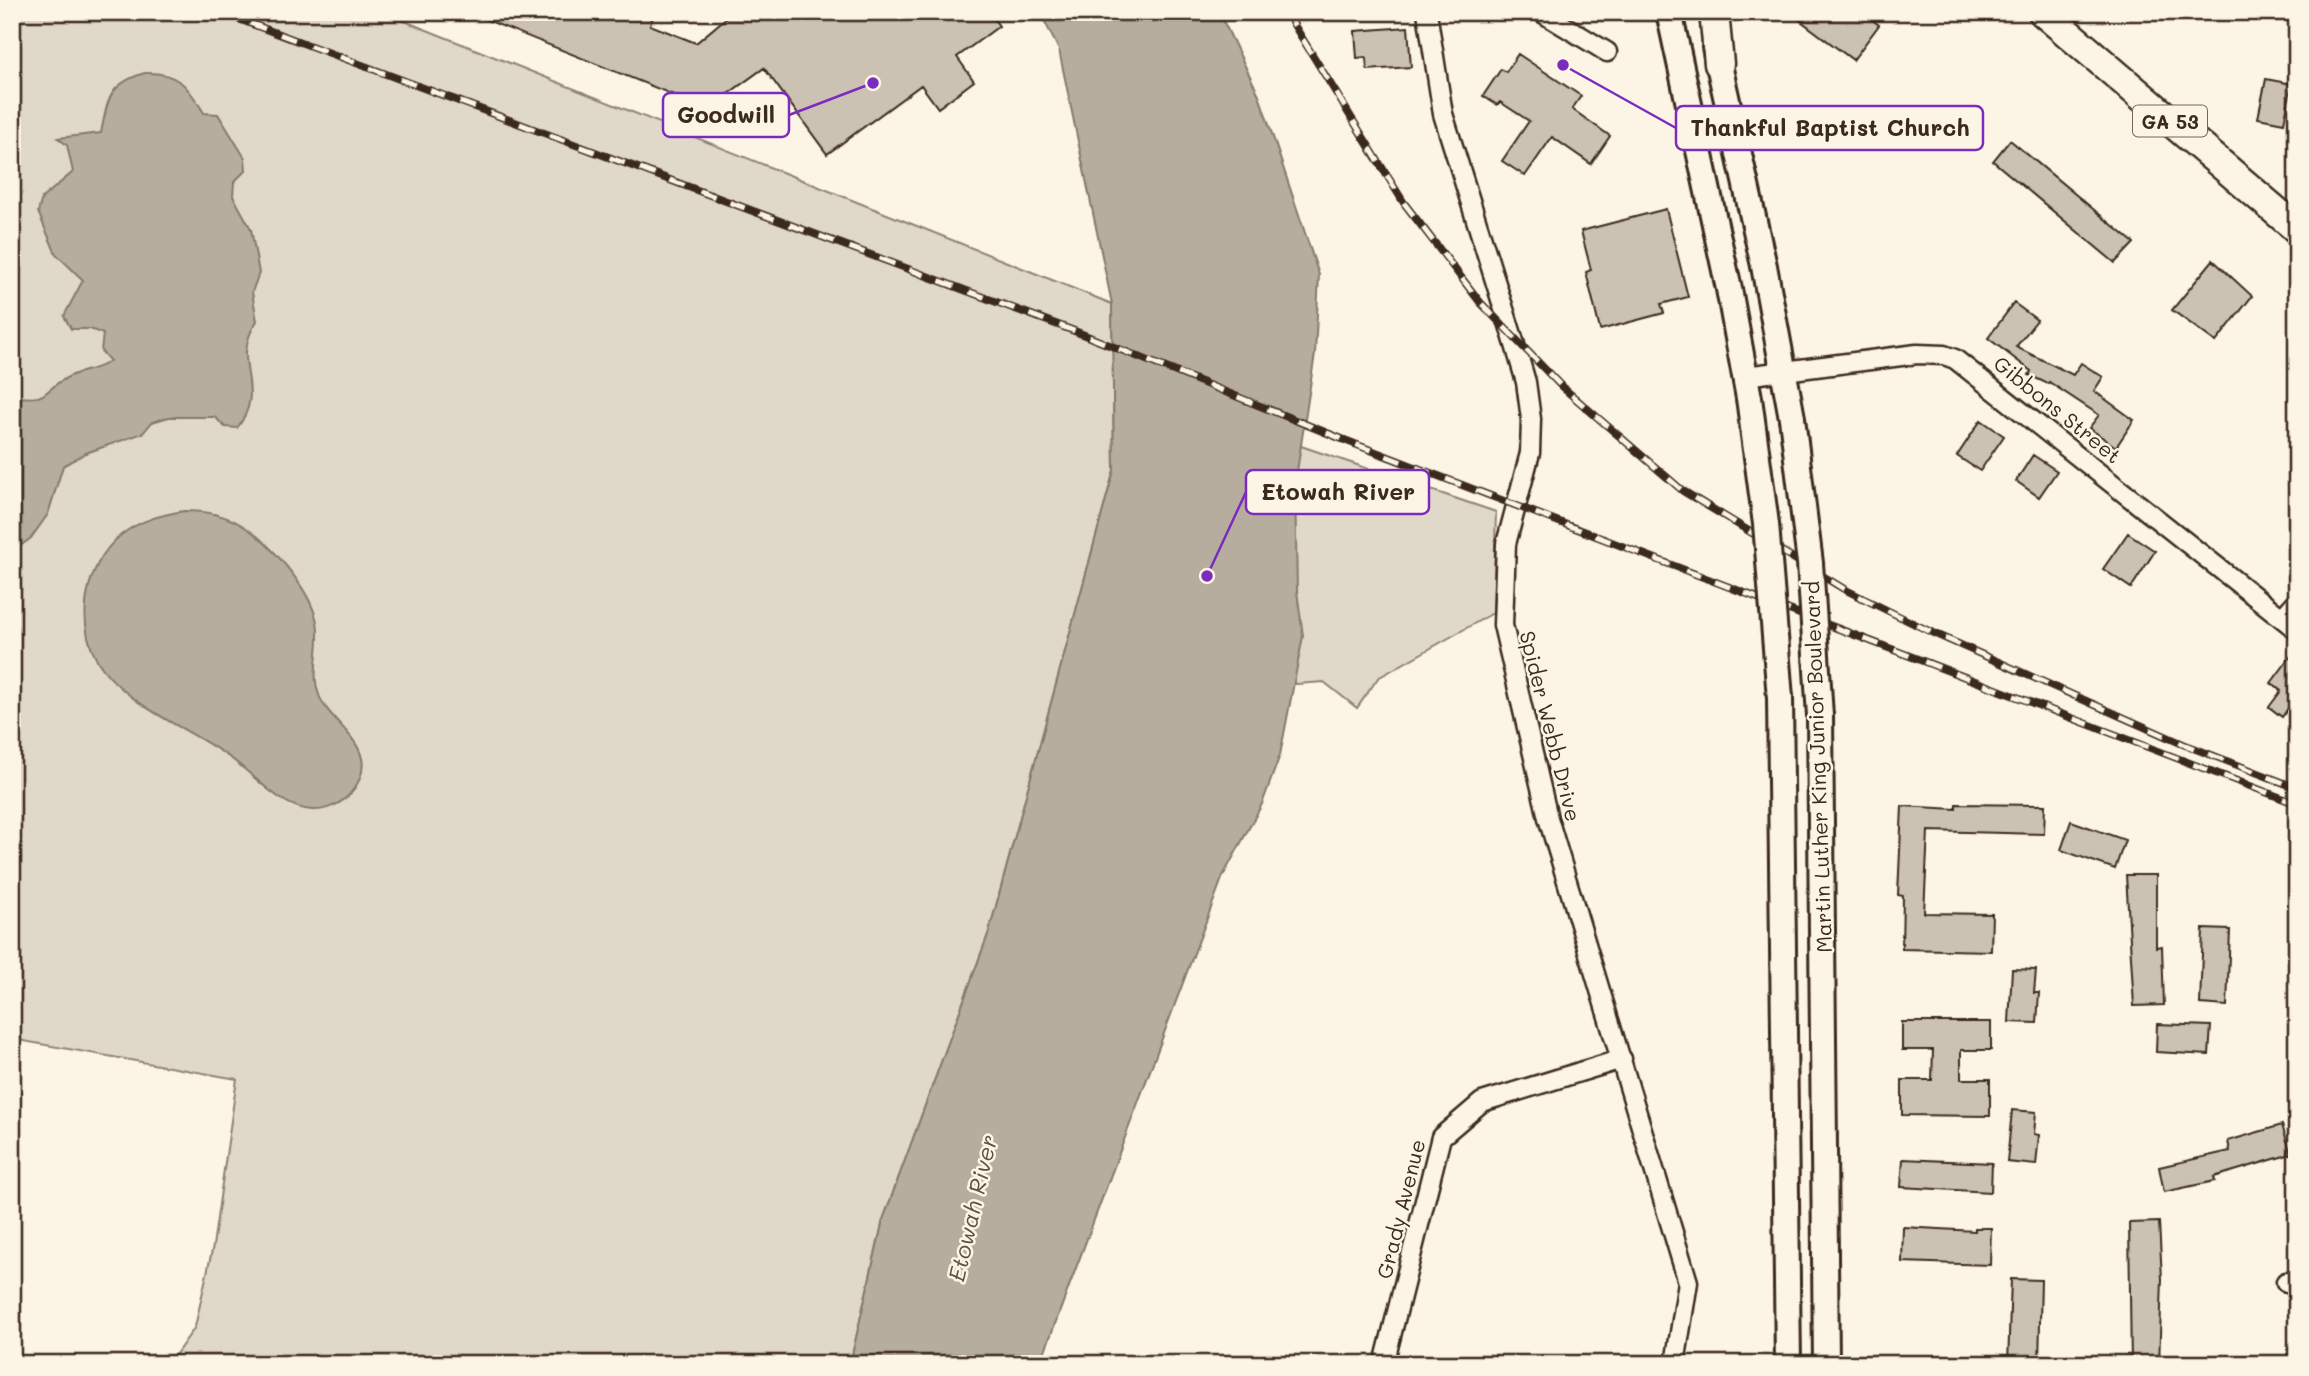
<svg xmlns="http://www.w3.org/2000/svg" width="2309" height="1376" font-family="Mali,sans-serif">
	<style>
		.green { fill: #e0d8c8; stroke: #8e8173; stroke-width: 2 }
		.water { fill: #b7ad9e; stroke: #85796b; stroke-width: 2 }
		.building { fill: #ccc2b3; stroke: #3b2a1e; stroke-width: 2 }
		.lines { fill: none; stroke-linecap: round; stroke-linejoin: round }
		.minor-casing { stroke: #3b2a1e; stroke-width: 23 }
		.secondary-casing { stroke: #3b2a1e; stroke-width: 30 }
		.primary-casing { stroke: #3b2a1e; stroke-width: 33 }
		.minor { stroke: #fcf5e5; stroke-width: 18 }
		.secondary { stroke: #fcf5e5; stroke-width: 24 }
		.primary { stroke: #fcf5e5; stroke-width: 28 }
		.rail-casing { stroke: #3b2a1e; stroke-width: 8 }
		.rail { stroke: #fcf5e5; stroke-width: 5; stroke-dasharray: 16; stroke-linecap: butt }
		.secondary-bridge-casing { stroke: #3b2a1e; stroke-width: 30; stroke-linecap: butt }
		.secondary-bridge { stroke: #fcf5e5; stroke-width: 24 }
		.labels { text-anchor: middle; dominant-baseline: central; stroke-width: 5; stroke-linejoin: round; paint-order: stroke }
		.shield { fill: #fcf5e5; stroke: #75675a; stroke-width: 2 }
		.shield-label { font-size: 19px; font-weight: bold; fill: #3b2a1e }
		.street-label { font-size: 21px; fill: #3b2a1e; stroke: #fcf5e5 }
		.water-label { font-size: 23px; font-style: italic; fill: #605144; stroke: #fcf5e5 }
		.leader { fill: none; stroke: #7b2cbf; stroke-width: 2.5 }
		.callout-dot { fill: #7b2cbf; stroke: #fcf5e5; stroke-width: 2.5 }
		.callout { fill: #fcf5e5; stroke: #7b2cbf; stroke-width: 2.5 }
		.callout-label { font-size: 23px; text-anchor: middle; font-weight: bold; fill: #3b2a1e }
	</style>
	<rect width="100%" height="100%" fill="#fcf5e5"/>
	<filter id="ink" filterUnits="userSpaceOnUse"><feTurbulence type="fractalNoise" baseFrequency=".0143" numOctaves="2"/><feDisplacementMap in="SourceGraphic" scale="14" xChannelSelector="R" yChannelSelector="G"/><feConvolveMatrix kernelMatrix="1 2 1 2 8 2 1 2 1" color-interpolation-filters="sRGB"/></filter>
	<g filter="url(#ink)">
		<!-- green -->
		<path class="green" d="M12,12H382L1112,304L1114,470L989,932L883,1220L850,1364H169L195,1327L213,1246L237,1079L12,1039Z
			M1295,444L1496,512L1493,613L1378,678L1357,708L1324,682L1283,685Z"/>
		<!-- water -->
		<path class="water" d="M1040,12H1219L1259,95L1319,275L1315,354L1295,484L1297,591L1303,636L1280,755L1262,804L1223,876L1040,1364H850L883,1220L989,932L1114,470L1112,304L1059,50Z
			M145,73C178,72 188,86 204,113L218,114L245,158L246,170L234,182L233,196L251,229L259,273L252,292L257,321C228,364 269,387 237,428L225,427L215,417H169L152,422L143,433L86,453L63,466L48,514L31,538L12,552V396C52,402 40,391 68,377C83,369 94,372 110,361L101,351L103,334L90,329H71L64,316L83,280L56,254L38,212L42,198L73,172L67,145L58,138L101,133C108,99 108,84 145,73Z
			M184,511C203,511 223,514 240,524C269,541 310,588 317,622C322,646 310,671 319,695C330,726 388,750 350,794C341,804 325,811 312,810C282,808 259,780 237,763C195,730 136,712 103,669C73,630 83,566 121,535C140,520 161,515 184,511Z"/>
		<!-- building -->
		<path class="building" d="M467,12H640L653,17L650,25L696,43L733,12H989L999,26L957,57L974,81L938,108L921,85L827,154L764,68L721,99L716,112Z
			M1789,12H1862L1879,25L1853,60Z
			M1408,27L1411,67L1367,70L1366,57L1357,58L1355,31Z
			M1518,54L1581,96L1572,109L1610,136L1591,164L1552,137L1525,176L1502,161L1529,121L1500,102L1497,105L1483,96L1501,69L1506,72Z
			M2266,79L2292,84L2284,123L2258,118Z
			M2010,140L2134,243L2115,263L1993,161Z
			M1666,209L1688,297L1661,304L1664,313L1600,330L1586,272L1591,270L1581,231Z
			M2213,260L2252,296L2216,342L2172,310Z
			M2014,303L2037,320L2016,347L2073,375L2081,363L2103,377L2094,391L2134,420L2116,447L2089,428L2099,415L2049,382L2048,384L2029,375L2031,371L1988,338Z
			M1981,420L2004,436L1980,471L1957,456Z
			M2033,455L2057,471L2039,497L2016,481Z
			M2128,533L2155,551L2131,588L2103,569Z
			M2297,648V702L2294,700L2282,717L2269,707L2281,691L2271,683Z
			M1956,804L2045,805L2044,834L1928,831L1924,913L1992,914L1991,951L1902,949L1903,896L1898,895L1902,806L1956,809Z
			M2071,821L2125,840L2115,869L2061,850Z
			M2126,875H2156V947L2162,946L2164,1005L2134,1006Z
			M2203,929L2230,930L2227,1006L2200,1004Z
			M2012,969L2036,970L2034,993H2039L2037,1023L2009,1022Z
			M1902,1022H1991V1050H1961V1079H1990V1116L1902,1115V1080H1932L1933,1050H1902Z
			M2157,1024L2211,1026L2209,1055L2156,1052Z
			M2012,1110L2036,1112L2034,1134L2039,1135L2036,1165L2007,1162Z
			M2282,1125L2291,1154L2214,1177L2215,1181L2164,1192L2159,1167L2230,1151L2228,1141Z
			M1903,1159L1992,1163L1991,1192L1901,1187Z
			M2159,1222L2162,1279L2159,1364H2131L2129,1223Z
			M1903,1227L1975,1231V1228H1991L1990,1265L1902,1262Z
			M2011,1279L2041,1280L2039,1364H2008Z"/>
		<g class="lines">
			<defs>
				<path id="minor" d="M1427,12L1443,114L1513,338L1526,382L1531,419L1530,453L1506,544L1503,625L1548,818L1688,1282L1675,1364
					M1541,12L1607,52
					M1745,376L1917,354L1944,355L1955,359L2297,630
					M2282,618L2297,601
					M2286,1282L2297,1284
					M1384,1364L1441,1137L1482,1102L1622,1059"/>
				<path id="secondary" d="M1669,12L1729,289L1749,398
					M1715,47L1764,266L1792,418
					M1780,698L1788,1364
					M1820,716L1826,1364"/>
				<path id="primary" d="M1714,12L1719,64
					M2043,12L2297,229"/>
			</defs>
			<!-- minor casing -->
			<use href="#minor" class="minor-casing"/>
			<!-- secondary casing -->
			<use href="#secondary" class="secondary-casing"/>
			<!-- primary casing -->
			<use href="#primary" class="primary-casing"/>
			<!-- minor -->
			<use href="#minor" class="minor"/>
			<!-- secondary -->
			<use href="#secondary" class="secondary"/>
			<!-- primary -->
			<use href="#primary" class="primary"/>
			<defs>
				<path id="rail" d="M220,12L1077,332L1347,441L2297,804
					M1286,12L1404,203L1480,302L1561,386L1683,491L1844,589L1929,631L2183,744L2297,788"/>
			</defs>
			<!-- rail casing -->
			<use href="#rail" class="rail-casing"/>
			<!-- rail -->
			<use href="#rail" class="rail"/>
			<defs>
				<path id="secondary-bridge" d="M1749,398L1766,524L1780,698
					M1792,418L1810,563L1820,716"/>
			</defs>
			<!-- secondary-bridge casing -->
			<use href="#secondary-bridge" class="secondary-bridge-casing"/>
			<!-- secondary-bridge -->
			<use href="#secondary-bridge" class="secondary-bridge"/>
		</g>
	</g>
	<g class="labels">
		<!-- shield labels -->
		<rect class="shield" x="2133" y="105.5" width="74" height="31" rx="5"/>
		<g class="shield-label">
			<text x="2170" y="121">GA 53</text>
		</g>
		<!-- street labels -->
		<g class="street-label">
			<text transform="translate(2058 409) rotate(39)">Gibbons Street</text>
			<text transform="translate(1551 726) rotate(76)">Spider Webb Drive</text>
			<text transform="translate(1817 767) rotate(-92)">Martin Luther King Junior Boulevard</text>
			<text transform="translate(1400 1209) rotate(-76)">Grady Avenue</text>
		</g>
		<!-- water labels -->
		<g class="water-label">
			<text transform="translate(972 1208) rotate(-77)">Etowah River</text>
		</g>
	</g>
	<!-- callouts -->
	<path class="leader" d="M873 83L789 115M1563 65L1676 128M1207 576L1246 492"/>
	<g class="callout-dot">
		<circle cx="873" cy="83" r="7"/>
		<circle cx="1563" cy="65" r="7"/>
		<circle cx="1207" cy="576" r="7"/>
	</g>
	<g class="callout">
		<rect x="663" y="93" width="126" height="44" rx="7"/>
		<rect x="1676" y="106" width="307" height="44" rx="7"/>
		<rect x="1246" y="470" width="183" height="44" rx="7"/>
	</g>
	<g class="callout-label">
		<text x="726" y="123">Goodwill</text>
		<text x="1830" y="136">Thankful Baptist Church</text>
		<text x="1338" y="500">Etowah River</text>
	</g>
	<!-- margin -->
	<rect width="2309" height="1376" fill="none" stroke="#fcf5e5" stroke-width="42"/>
	<rect x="21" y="21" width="2267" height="1334" fill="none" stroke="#3b2a1e" stroke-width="2.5" filter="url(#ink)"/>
</svg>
